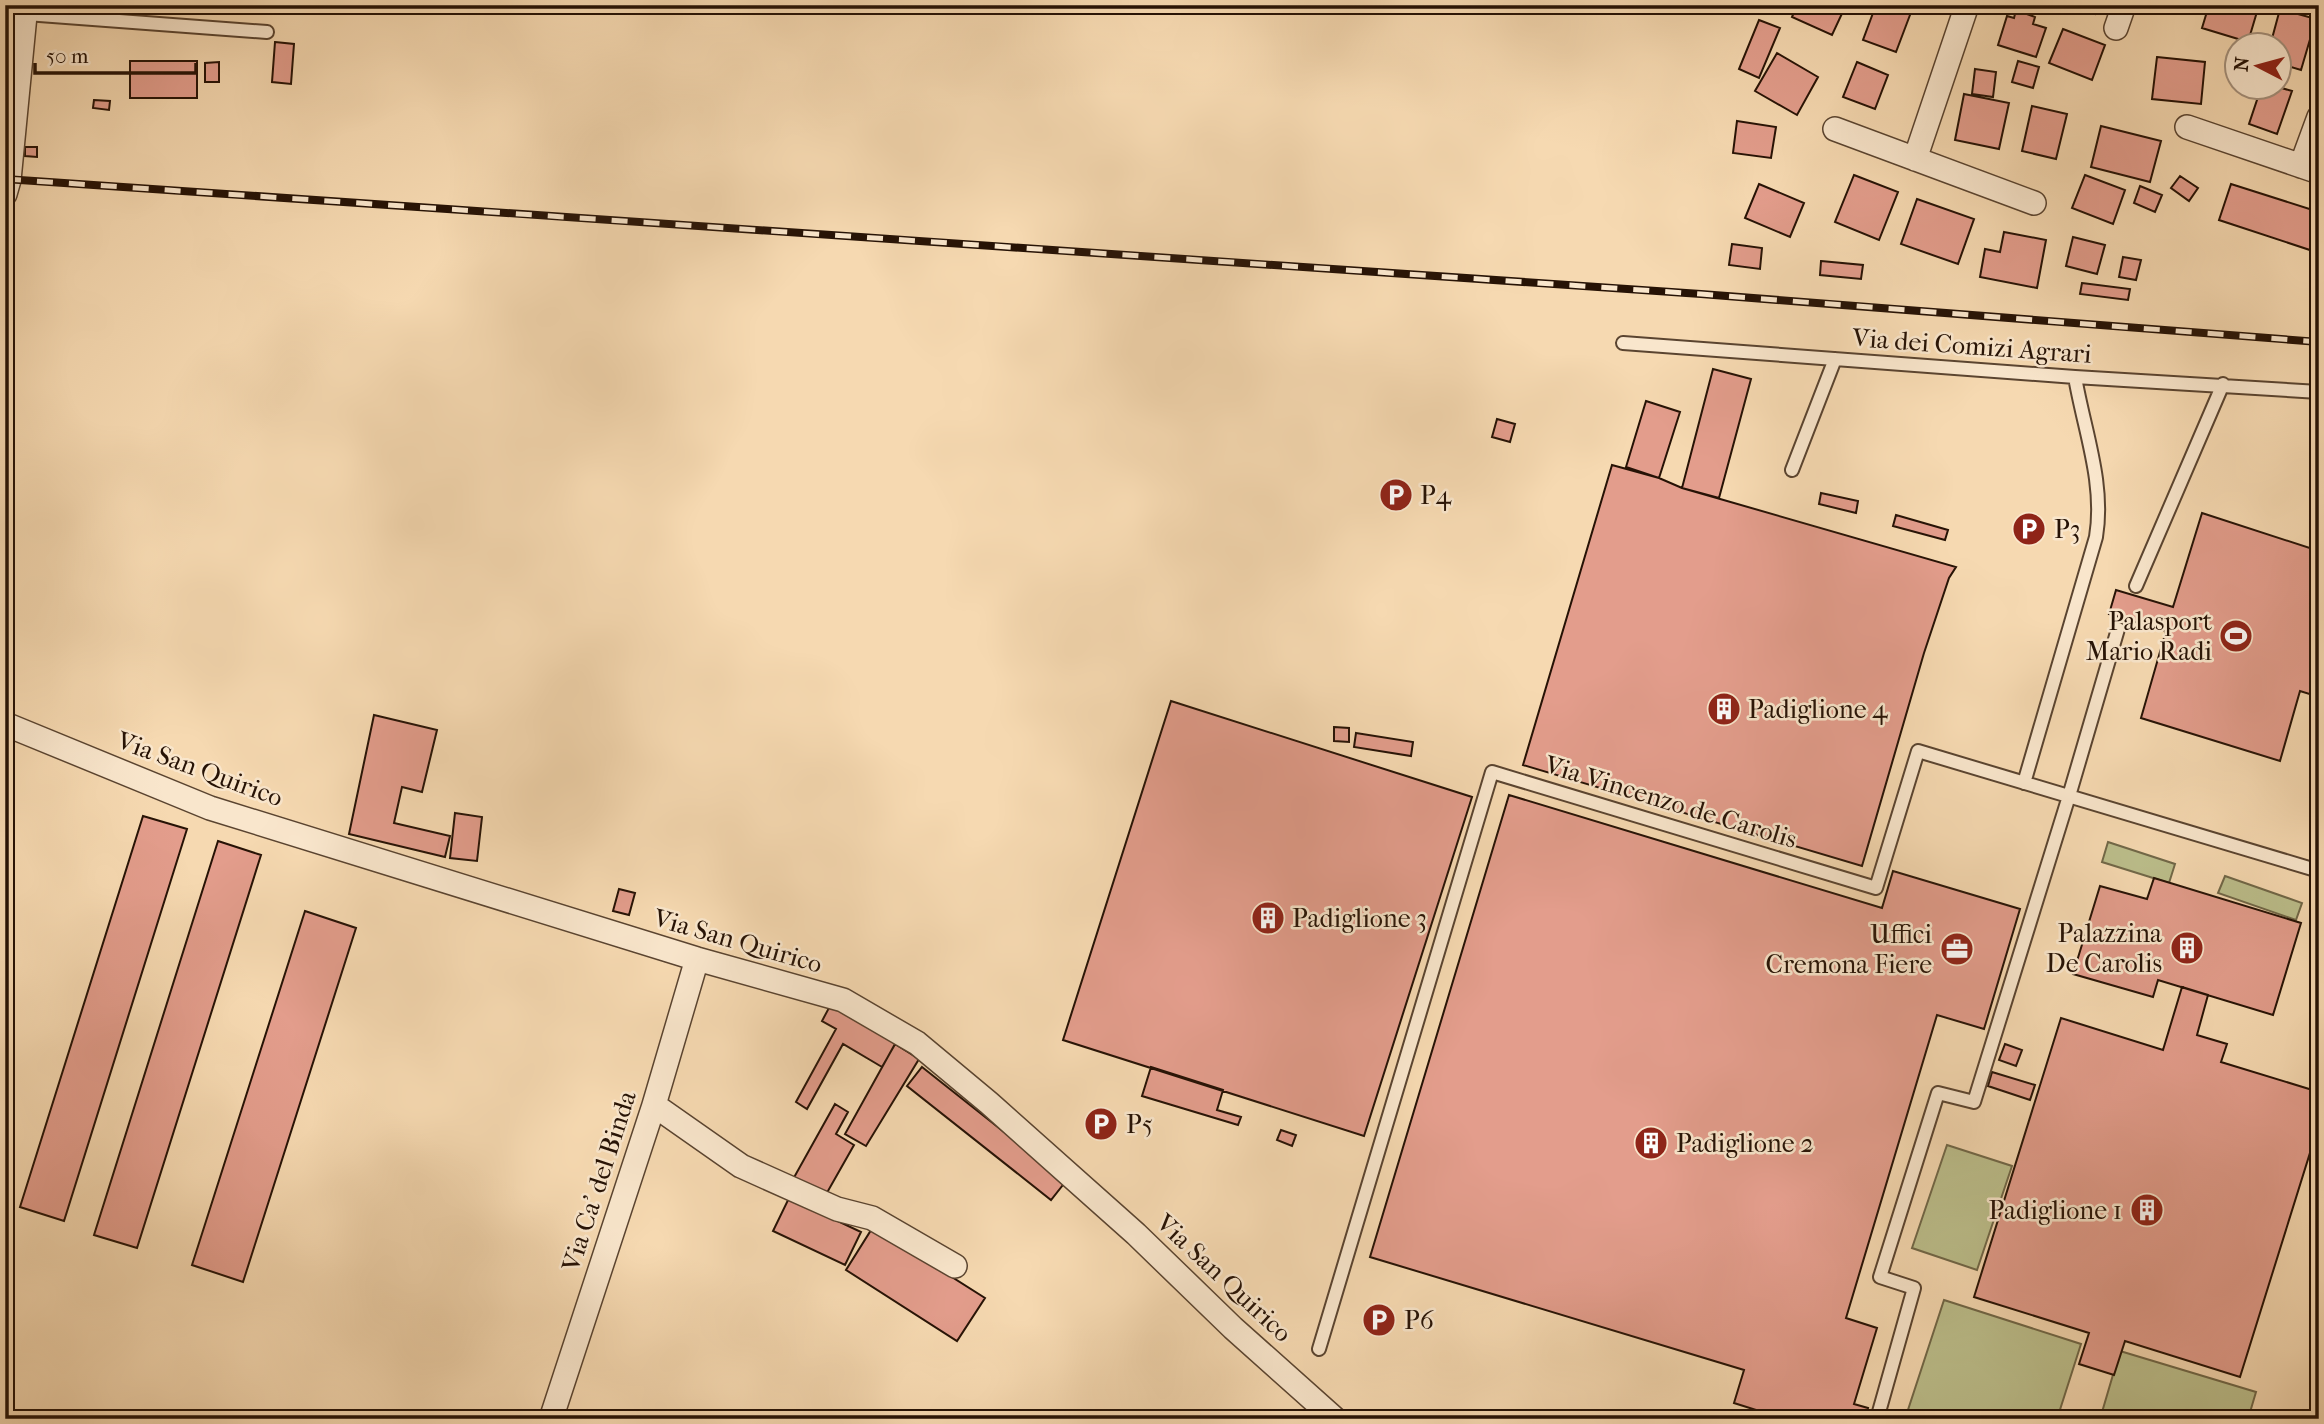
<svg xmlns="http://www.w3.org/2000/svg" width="2324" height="1424" font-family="'IM FELL French Canon',serif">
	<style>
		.green { fill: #bcbf8c; stroke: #716848; stroke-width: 2 }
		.building { fill: #e39d8c; stroke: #261205; stroke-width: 2 }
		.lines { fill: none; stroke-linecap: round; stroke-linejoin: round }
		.service-casing { stroke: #5a4430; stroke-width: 16 }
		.minor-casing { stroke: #5a4430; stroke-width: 26 }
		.service { stroke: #f9e6cc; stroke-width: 12 }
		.minor { stroke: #f9e6cc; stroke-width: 23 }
		.rail-casing { stroke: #261205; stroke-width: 8 }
		.rail { stroke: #f9e6cc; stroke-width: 5; stroke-dasharray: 16; stroke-linecap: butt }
		.labels { text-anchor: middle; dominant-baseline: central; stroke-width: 5; stroke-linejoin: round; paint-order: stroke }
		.street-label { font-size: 26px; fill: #261205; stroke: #f9e6cc }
		.poi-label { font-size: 26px; fill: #261205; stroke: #f9e6cc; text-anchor: start }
	</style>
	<rect width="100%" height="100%" fill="#f6d9b1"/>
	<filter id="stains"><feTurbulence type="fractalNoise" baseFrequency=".00286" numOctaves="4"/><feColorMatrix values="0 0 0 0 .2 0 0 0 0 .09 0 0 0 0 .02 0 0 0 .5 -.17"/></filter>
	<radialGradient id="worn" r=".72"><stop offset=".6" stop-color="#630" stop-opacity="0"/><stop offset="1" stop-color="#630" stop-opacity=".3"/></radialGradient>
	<!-- green -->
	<path class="green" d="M2108,842L2175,864L2169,883L2102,862Z
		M2225,876L2302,903L2296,920L2218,893Z
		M1947,1145L2012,1166L1977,1270L1912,1248Z
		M1944,1300L2081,1344L2057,1419H1905Z
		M2120,1351L2256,1392L2248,1419H2100Z"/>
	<!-- building -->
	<path class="building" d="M1797,5H1846L1832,35L1792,17Z
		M1876,5L1913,7L1896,52L1863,40Z
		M2073,5H2099L2095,14Z
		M2209,5H2259L2248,42L2202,28Z
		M2280,9L2316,19L2301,70L2278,63V46H2270Z
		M2016,10L2035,17L2033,24L2046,28L2036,57L1998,45L2007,16L2014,18Z
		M1759,20L1780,28L1759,78L1739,69Z
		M2063,29L2105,45L2092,80L2049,63Z
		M275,42L294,44L291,84L272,82Z
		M1777,53L1818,77L1797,115L1755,91Z
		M2157,57L2205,62L2201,104L2152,99Z
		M130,61H197V98H130Z
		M2018,61L2039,67L2033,88L2012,82Z
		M219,62V82H205V63Z
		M1857,62L1888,75L1875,109L1843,97Z
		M1975,69L1996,72L1993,97L1972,94Z
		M2278,87L2292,91L2277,134L2249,124L2261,88Z
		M1964,94L2009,103L1999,149L1955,140Z
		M94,100L110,101L109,110L93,108Z
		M2032,106L2067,114L2056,159L2022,151Z
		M1737,121L1776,127L1771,158L1733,153Z
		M2101,126L2161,141L2150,182L2091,167Z
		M25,147H37V157L25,156Z
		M1854,175L1898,192L1879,240L1835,222Z
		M2085,175L2125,190L2113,224L2072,208Z
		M2180,176L2198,188L2189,201L2171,188Z
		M1759,184L1804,203L1790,237L1745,218Z
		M2231,184L2319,212V253L2219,220Z
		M2140,186L2162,195L2155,212L2134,203Z
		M1917,199L1974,219L1958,264L1901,244Z
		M2004,232L2046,240L2037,288L1980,277L1985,249L2000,252Z
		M2073,237L2105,245L2097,274L2066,266Z
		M1732,244L1762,248L1760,269L1729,265Z
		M2123,257L2141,260L2136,280L2119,277Z
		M1821,261L1863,265L1861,279L1820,275Z
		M2082,283L2130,289L2128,300L2080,294Z
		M1713,369L1751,379L1719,498L1682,488Z
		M1646,401L1680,412L1659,478L1626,467Z
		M1497,419L1515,424L1510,442L1492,437Z
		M1612,465L1659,478L1682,488L1956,567L1949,578L1924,653L1862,866L1523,765Z
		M1821,493L1858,501L1856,513L1819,504Z
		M2202,513L2319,551V697L2300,691L2280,761L2141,718L2166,631L2109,614L2116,590L2173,607Z
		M1896,515L1948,530L1945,540L1893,526Z
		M1171,701L1472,797L1364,1136L1063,1040Z
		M374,715L437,730L422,792L402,787L394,823L450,836L445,857L349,834Z
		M1334,727L1349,728V742L1334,741Z
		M1356,733L1413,742L1411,756L1354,747Z
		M1509,795L1882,908L1893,871L2020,909L1984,1029L1937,1015L1846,1318L1877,1328L1854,1404L1868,1408L1865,1419H1785L1734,1403L1744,1370L1370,1257Z
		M455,813L482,817L477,861L450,858Z
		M143,816L187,829L64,1221L20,1207Z
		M218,841L261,855L137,1248L94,1235Z
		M2154,878L2301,923L2273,1015L2158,980L2153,997L2073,974L2100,886L2147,899Z
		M619,889L635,893L629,915L613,911Z
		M305,911L356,928L243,1282L192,1265Z
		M2182,987L2208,995L2197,1035L2227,1044L2221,1062L2319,1092V1124L2240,1377L2125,1341L2114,1375L2079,1364L2089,1333L1974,1297L2061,1018L2163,1050Z
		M831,1004L897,1041L882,1067L843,1044L807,1109L796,1102L836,1029L822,1021Z
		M895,1044L919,1059L866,1146L845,1134Z
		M2005,1044L2022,1050L2016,1066L1999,1060Z
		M922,1067L1066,1181L1051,1200L907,1086Z
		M1151,1067L1223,1090L1217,1110L1241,1117L1238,1125L1142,1096Z
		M1992,1072L2035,1085L2030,1100L1988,1086Z
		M835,1104L848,1112L836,1134L854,1145L824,1198L792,1181Z
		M1281,1130L1296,1135L1292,1146L1277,1140Z
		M789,1198L861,1232L845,1265L773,1231Z
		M873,1227L985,1298L957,1341L846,1270Z"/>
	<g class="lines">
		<defs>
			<path id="service" d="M26,14L267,32
				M1623,343L2075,377L2319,392
				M1792,470L1835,359
				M2136,586L2223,384
				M2024,783L2096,537C2105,483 2084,430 2075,377
				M1319,1349L1492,772L1876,888L1918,751L2319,871
				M1877,1419L1914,1288L1880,1277L1938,1093L1974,1102L2069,796L2118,629"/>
			<path id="minor" d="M2116,28L2124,5
				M2187,127L2319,172
				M1835,129L2034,203
				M1915,159L1967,5
				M2301,166L2319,117
				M5,194L9,180L26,5
				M5,724L210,808L697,959L843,1000L917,1043L989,1103L1136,1234L1233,1328L1335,1419
				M654,1105L741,1166L837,1209L872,1218L955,1266
				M551,1419L654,1105L697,959"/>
		</defs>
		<!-- service casing -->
		<use href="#service" class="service-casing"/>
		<!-- minor casing -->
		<use href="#minor" class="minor-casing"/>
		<!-- service -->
		<use href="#service" class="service"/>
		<!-- minor -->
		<use href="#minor" class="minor"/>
		<defs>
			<path id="rail" d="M5,179L1701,294L2319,342"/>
		</defs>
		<!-- rail casing -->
		<use href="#rail" class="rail-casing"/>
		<!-- rail -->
		<use href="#rail" class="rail"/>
	</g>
	<!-- icons -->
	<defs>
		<symbol id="parking-disc" viewBox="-11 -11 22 22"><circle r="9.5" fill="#8f2418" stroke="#f9e6cc"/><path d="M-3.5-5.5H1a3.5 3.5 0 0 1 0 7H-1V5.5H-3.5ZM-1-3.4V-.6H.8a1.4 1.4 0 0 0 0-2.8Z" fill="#fff"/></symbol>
		<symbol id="stadium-disc" viewBox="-11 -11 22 22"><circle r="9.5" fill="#8f2418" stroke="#f9e6cc"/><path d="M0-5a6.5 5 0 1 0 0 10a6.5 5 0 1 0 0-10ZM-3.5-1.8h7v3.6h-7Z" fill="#fff"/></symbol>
		<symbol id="building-disc" viewBox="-11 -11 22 22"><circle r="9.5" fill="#8f2418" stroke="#f9e6cc"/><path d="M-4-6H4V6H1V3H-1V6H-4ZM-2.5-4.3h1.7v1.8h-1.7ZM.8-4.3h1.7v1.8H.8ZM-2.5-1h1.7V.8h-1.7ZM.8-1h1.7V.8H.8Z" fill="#fff"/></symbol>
		<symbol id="office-disc" viewBox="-11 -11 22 22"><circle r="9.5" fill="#8f2418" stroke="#f9e6cc"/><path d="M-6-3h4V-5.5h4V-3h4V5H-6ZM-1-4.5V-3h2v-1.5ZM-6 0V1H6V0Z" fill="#fff"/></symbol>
	</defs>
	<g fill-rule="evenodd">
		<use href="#parking-disc" x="1377" y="476" width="38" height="38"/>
		<use href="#parking-disc" x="2010" y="510" width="38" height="38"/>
		<use href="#stadium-disc" x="2217" y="617" width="38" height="38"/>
		<use href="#building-disc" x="1705" y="690" width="38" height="38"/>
		<use href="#building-disc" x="1249" y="899" width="38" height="38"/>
		<use href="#building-disc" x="2168" y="929" width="38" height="38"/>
		<use href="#office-disc" x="1938" y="930" width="38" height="38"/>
		<use href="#parking-disc" x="1082" y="1105" width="38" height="38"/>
		<use href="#building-disc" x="1632" y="1124" width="38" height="38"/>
		<use href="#building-disc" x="2128" y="1191" width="38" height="38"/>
		<use href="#parking-disc" x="1360" y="1301" width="38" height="38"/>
	</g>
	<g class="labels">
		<!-- street labels -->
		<g class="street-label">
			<text transform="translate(1972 346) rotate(4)">Via dei Comizi Agrari</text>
			<text transform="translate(200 769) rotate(20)">Via San Quirico</text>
			<text transform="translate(1671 802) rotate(17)">Via Vincenzo de Carolis</text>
			<text transform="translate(738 941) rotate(16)">Via San Quirico</text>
			<text transform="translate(599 1181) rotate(-72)">Via Ca' del Binda</text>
			<text transform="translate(1224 1278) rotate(43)">Via San Quirico</text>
		</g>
		<!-- poi labels -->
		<g class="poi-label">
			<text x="1420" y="495">P4</text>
			<text x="2054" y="529">P3</text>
			<text x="2212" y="621" text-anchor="end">Palasport<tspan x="2212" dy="30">Mario Radi</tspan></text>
			<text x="1748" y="709">Padiglione 4</text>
			<text x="1292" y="918">Padiglione 3</text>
			<text x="2162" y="933" text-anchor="end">Palazzina<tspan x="2162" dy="30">De Carolis</tspan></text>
			<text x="1932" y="934" text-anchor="end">Uffici<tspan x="1932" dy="30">Cremona Fiere</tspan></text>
			<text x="1126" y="1124">P5</text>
			<text x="1676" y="1143">Padiglione 2</text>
			<text x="2122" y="1210" text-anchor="end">Padiglione 1</text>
			<text x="1404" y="1320">P6</text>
		</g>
	</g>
	<!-- margin -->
	<rect width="2324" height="1424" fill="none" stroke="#f6d9b1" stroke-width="28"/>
	<rect x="7" y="7" width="2310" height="1410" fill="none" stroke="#261205" stroke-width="3.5"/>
	<rect x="14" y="14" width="2296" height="1396" fill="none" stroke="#261205" stroke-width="2"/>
	<!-- north arrow -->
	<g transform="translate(2258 66) rotate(276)"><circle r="33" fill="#f9e6cc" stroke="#a5917c" stroke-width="2"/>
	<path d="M0-5L12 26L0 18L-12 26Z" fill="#8f2418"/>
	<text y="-10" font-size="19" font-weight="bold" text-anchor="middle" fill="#261205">N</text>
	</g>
	<!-- scale -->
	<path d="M35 63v10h161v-10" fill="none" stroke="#261205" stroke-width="3.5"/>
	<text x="46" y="63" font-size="21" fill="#261205" stroke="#f9e6cc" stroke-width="5" paint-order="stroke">50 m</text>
	<rect width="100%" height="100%" filter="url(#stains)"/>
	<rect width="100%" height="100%" fill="url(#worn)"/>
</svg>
